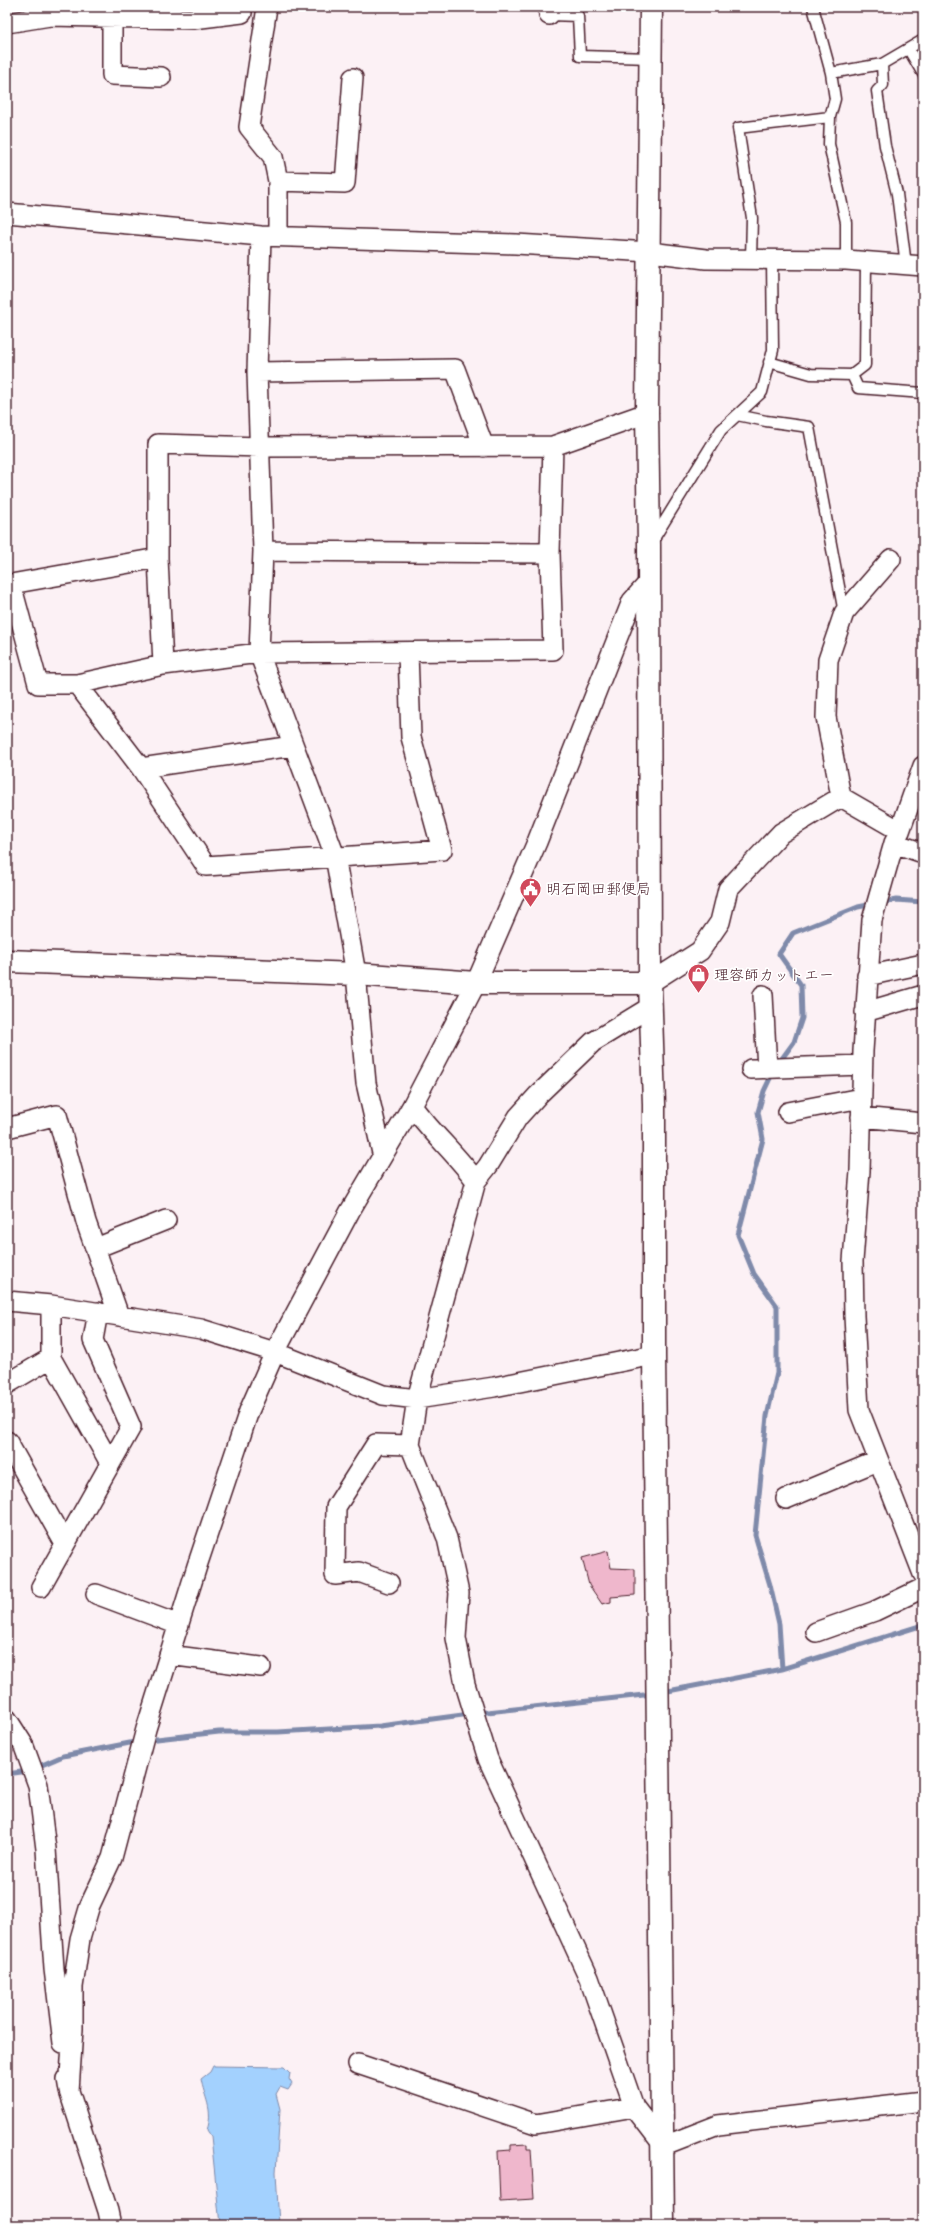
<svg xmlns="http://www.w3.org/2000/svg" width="930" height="2232" font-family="'Comic Neue','Klee One',sans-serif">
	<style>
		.built { fill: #f8e0e9 }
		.water { fill: #a3d1fe; stroke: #7f8aaa }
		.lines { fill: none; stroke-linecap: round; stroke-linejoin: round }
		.stream { stroke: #7f8aaa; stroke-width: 5 }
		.building { fill: #efb7cc; stroke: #4a1f2b }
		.lane-casing { stroke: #4a1f2b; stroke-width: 13 }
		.street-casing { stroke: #4a1f2b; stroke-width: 22 }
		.secondary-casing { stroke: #4a1f2b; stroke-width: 25 }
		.lane { stroke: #fff; stroke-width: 10 }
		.street { stroke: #fff; stroke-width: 19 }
		.secondary { stroke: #fff; stroke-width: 22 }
		.labels { text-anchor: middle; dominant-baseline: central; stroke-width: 3.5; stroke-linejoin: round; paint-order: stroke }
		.poi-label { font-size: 15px; fill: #4a1f2b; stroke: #fff; text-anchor: start }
	</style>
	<rect width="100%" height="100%" fill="#fcf1f5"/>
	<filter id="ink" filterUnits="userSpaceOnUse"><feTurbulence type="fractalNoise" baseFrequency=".025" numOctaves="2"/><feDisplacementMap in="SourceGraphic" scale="8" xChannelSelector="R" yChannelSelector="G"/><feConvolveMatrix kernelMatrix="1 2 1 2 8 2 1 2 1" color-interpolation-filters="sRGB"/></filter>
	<g filter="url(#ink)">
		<!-- built -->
		<path class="built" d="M7,1735L18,1759L7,1764Z"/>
		<!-- water -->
		<path class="water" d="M213,2066L284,2067L290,2073L289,2079L292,2084L288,2090L280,2087L276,2094L280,2109L276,2172L279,2225H220L211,2136L207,2130C214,2110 204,2097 201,2079L210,2072Z"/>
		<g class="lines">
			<!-- stream -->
			<path class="stream" d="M881,903L896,900L923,902
				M778,1064L794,1042L802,1018L801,985L779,954L793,933L858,907L873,904
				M773,1072L764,1091L758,1112L763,1139L738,1235L754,1274L777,1306V1373L767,1416L755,1535L770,1585L779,1624L782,1669
				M663,1692L782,1669L923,1625
				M478,1713L653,1694
				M148,1740L219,1732H278L380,1726L470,1714
				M35,1768L63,1756L140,1741
				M7,1774L28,1771"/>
		</g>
		<!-- building -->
		<path class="building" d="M608,1551L611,1568L635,1569V1595L611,1597V1602L602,1604L589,1585L582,1558Z
			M7,1741L13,1752L7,1755Z
			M527,2144V2149H531L534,2199L500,2201L498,2151L511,2150V2145Z"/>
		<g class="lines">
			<defs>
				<path id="lane" d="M813,7L831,73L835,99L830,117L829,144L846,222V260
					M549,15L578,16L580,56L651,58
					M909,50L923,74
					M882,64L883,85L877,91L885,146L897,194L906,265
					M831,73L882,64L923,40
					M751,259L752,218L738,128L830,117
					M769,362L811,374L852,375L858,388L923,393
					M852,375L865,365L866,262
					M737,415L766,421L809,427L844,613
					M653,540L721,430L762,392L773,350L772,259"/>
				<path id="street" d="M267,7L249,127L273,157L278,181
					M548,7L549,15
					M112,17V75L161,77
					M7,23L50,16L193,19L242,13
					M7,213L261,236L516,244L650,252L706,259L846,260L923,266
					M261,236L257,372L263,551L259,653L335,856L356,974L366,1083L382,1153
					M278,236V181L345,183L353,78
					M257,372L455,369L484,447
					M263,551L550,553
					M158,558L163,665
					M408,653L411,737L442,850L206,866L141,768L77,684H38L11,584L158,558V444L261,447L553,446L647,413
					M77,684L163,665L259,653L553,650L550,553L553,446
					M923,766L900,831L894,843L872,920L863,1051L860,1171L853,1261L854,1316L859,1410L923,1574
					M141,768L293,746
					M841,797L826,717L828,660L844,613L891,559
					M894,843L923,853
					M867,976L923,964
					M650,983L700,951L720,922L728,889L781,833L841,797L900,831
					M763,995L767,1069
					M652,1006L593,1042L538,1095L518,1117L488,1166L476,1181L417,1399L410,1445L447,1538L459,1593L456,1638L465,1684L488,1759L589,1978L634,2107L664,2146L718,2125L923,2101
					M865,1012L923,995
					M751,1069L862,1065
					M412,1106C431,1132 456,1154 476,1181
					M788,1112L861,1098
					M861,1117L923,1123
					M7,1128L57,1115L86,1222L119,1316
					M96,1248L166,1220
					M7,1301L51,1305L201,1329L275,1352L383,1395L417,1399L494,1387L654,1355
					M51,1305V1358
					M7,1384L51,1358L110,1463
					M7,1441L65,1544
					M786,1499L877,1461
					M389,1583L359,1572L335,1575L336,1507L376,1444L410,1445
					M41,1587L131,1427L93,1340L98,1312
					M96,1594L179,1625
					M816,1632L875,1611L923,1588
					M169,1655L261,1667
					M7,1719L23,1744L38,1785L46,1849L54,1969L63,2043
					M358,2064L536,2124L634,2107
					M67,2079L69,2091L108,2211L111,2225
					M69,2091L73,2029V1987L80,1939L90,1905L112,1858L146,1729L197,1566L249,1411L275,1352L350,1211L412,1106L476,983L537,842L632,601L649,582"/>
				<path id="secondary" d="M651,7L647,413L649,545L650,983L654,1104V1355L663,2225
					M7,961L356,974L476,983H650"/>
			</defs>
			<!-- lane casing -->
			<use href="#lane" class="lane-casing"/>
			<!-- street casing -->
			<use href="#street" class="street-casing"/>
			<!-- secondary casing -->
			<use href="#secondary" class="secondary-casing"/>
			<!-- lane -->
			<use href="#lane" class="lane"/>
			<!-- street -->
			<use href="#street" class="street"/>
			<!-- secondary -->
			<use href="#secondary" class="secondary"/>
		</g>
	</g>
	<!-- icons -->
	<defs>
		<symbol id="civic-pin" viewBox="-11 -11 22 30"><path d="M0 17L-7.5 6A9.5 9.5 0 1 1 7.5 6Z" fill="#d1495b" stroke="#fff"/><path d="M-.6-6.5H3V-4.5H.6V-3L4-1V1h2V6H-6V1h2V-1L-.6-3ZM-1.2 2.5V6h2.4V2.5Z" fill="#fff"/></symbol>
		<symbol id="shop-pin" viewBox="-11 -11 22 30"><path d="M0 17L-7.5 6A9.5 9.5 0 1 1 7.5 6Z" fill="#d1495b" stroke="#fff"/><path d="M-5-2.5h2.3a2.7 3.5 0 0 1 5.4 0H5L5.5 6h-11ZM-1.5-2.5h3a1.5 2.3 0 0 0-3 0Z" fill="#fff"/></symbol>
	</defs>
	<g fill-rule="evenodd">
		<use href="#civic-pin" x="518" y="876" width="25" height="34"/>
		<use href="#shop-pin" x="686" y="962" width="25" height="34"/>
	</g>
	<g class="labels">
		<!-- poi labels -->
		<g class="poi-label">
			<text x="546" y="889">明石岡田郵便局</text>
			<text x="714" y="975">理容師カットエー</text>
		</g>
	</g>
	<!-- margin -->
	<rect width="930" height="2232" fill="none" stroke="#fff" stroke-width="24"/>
	<rect x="12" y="12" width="906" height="2208" fill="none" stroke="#4a1f2b" stroke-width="1.5" filter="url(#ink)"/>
</svg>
